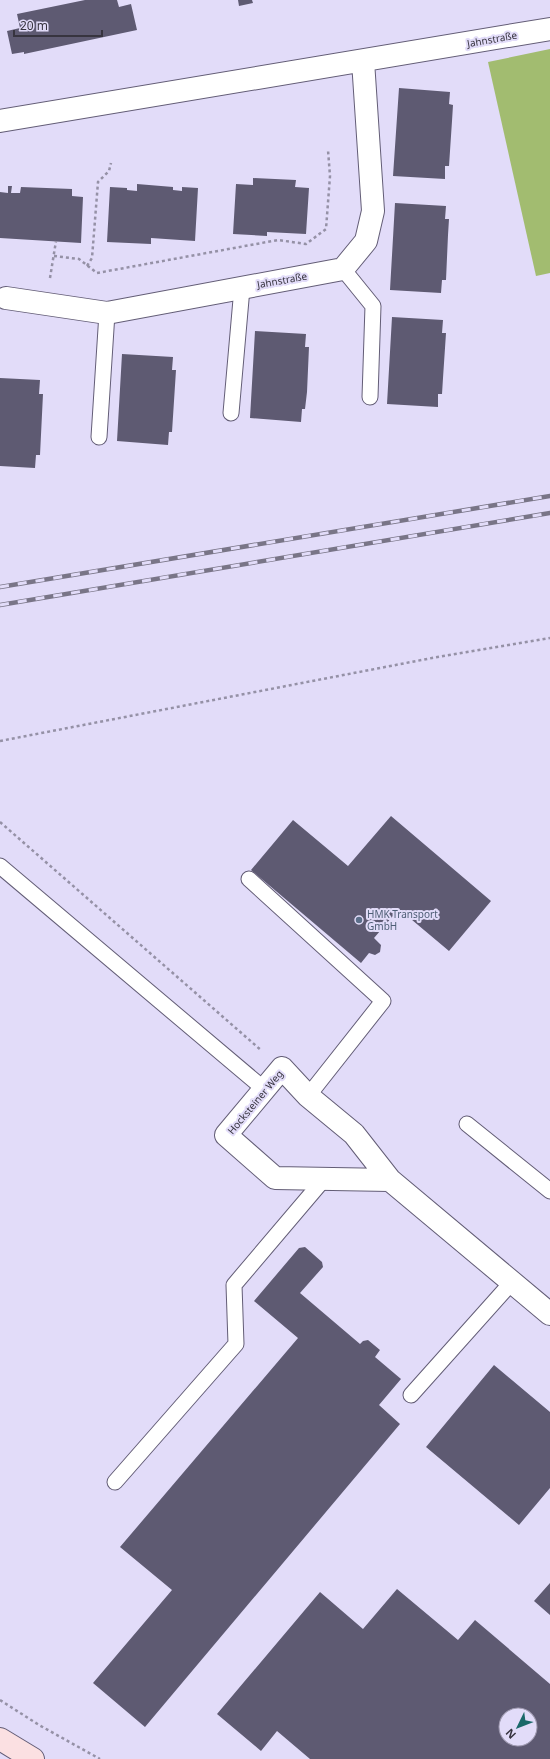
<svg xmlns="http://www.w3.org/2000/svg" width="550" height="1759" font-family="'Noto Sans',sans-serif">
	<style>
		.green { fill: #a2bc70 }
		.building { fill: #5e5a72; fill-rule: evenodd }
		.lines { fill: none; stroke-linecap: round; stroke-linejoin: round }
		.service-casing { stroke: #635d76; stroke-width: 17 }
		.minor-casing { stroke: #635d76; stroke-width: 24 }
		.secondary-casing { stroke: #635d76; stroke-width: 24 }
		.path { stroke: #9591a6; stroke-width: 2.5; stroke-dasharray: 3 3; stroke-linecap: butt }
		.service { stroke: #fff; stroke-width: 15 }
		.minor { stroke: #fff; stroke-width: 22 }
		.secondary { stroke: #fbe0e2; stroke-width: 22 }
		.rail-casing { stroke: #797587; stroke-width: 4.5 }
		.rail { stroke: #e2dcf9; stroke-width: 3; stroke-dasharray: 9; stroke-linecap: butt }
		.service-dot { fill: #5c6f8a; stroke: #e2dcf9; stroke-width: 1.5 }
		.labels { text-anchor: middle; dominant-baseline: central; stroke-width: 4; stroke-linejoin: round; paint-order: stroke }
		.street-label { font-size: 10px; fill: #37343f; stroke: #e2dcf9 }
		.service-label { font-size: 10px; fill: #4e5e75; stroke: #e2dcf9; text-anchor: start }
	</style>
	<rect width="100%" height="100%" fill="#e2dcf9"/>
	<!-- green -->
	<path class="green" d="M550,49V273L536,276L488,62Z"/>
	<!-- building -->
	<path class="building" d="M85,0H117L119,7L131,4L137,30L24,54V52L12,54L7,31L20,28L17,14Z
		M238,0H252L253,3L239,6Z
		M399,88L450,92L449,104L453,105L452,121L449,166H445V179L393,176Z
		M253,178L296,180L295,187L309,188L306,234L267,232V236L233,234L236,184L253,185Z
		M137,184L173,187V190L182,191V187L198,188L195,241L151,238V244L107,242L110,187L127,188V190L137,191Z
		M8,186H12L11,193H20L21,187L72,189V196L83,197L81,243L0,238V192L8,193Z
		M395,203L446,206L445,219H449L448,235L446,280H442L441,293L390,290Z
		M392,317L443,320L442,333H446L443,378L442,394H438V407L387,404Z
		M255,331L306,334L305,347H309L307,392L305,409H302L301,422L250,418Z
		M122,354L173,357L172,370H176L172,432H169L168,445L117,441Z
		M0,378L40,380L39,394H43L40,455H36L35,468L0,466Z
		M391,816L491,901L449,951L399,909L374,938L381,945L380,952L375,955L369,953L361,963L251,870L293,820L348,866Z
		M305,1247L322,1262L323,1267L300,1293L360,1344L363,1341L368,1340L380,1350L375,1357L401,1379L379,1405L400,1424L145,1727L93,1683L172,1590L120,1547L298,1338L254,1301L299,1248Z
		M494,1365L550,1412V1488L519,1525L426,1447Z
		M550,1583V1615L534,1601Z
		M397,1589L458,1640L475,1620L550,1684V1759H310L277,1731L261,1751L217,1714L320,1592L363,1629ZM506,1715H530V1739H506Z"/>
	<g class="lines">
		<defs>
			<path id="service" d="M343,269L373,306L370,397
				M231,413L242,288
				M99,437L107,313
				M0,866L264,1089
				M249,879L383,1001L308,1096
				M467,1124L550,1191
				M411,1395L512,1282
				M115,1482L236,1344L234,1285L324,1179"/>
			<path id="minor" d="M0,121L550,29
				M6,298L107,313L343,269L366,241L373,211L363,61
				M390,1180L275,1178L226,1135L282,1068L308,1096L354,1134L390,1180L550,1314"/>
			<path id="secondary" d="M0,1739L33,1759"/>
		</defs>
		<!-- service casing -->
		<use href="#service" class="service-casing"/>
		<!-- minor casing -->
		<use href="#minor" class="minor-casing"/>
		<!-- secondary casing -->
		<use href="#secondary" class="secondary-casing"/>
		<!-- path -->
		<path class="path" d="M54,256L79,259L97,273L278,240L306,244L326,229L330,176L328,150
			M87,266L92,258L98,182L109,171L111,163
			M50,278L56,241
			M0,741L432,658L550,638
			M0,822L262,1051
			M0,1700L39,1725L100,1759"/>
		<!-- service -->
		<use href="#service" class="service"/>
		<!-- minor -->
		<use href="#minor" class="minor"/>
		<!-- secondary -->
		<use href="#secondary" class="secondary"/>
		<defs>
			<path id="rail" d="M0,587L550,496
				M0,605L550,513"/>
		</defs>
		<!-- rail casing -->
		<use href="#rail" class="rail-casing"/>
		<!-- rail -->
		<use href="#rail" class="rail"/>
	</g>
	<!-- markers -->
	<circle class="service-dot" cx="359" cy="920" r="4"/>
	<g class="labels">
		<!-- street labels -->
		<g class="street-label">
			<text transform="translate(492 39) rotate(-10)">Jahnstraße</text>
			<text transform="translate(282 280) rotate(-10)">Jahnstraße</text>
			<text transform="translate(255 1102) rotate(-50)">Hocksteiner Weg</text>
		</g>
		<!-- service labels -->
		<g class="service-label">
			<text x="367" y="914">HMK Transport<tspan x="367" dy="12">GmbH</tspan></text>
		</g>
	</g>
	<!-- north arrow -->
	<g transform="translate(518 1727) rotate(227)"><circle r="19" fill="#e2dcf9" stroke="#9e99af"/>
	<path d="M0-3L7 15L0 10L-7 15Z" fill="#1a6869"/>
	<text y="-6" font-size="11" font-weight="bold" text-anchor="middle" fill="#37343f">N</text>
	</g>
	<!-- scale -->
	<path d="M14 30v6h88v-6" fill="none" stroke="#37343f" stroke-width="2"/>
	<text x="20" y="30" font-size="12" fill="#37343f" stroke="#e2dcf9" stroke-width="3" paint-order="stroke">20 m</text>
</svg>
